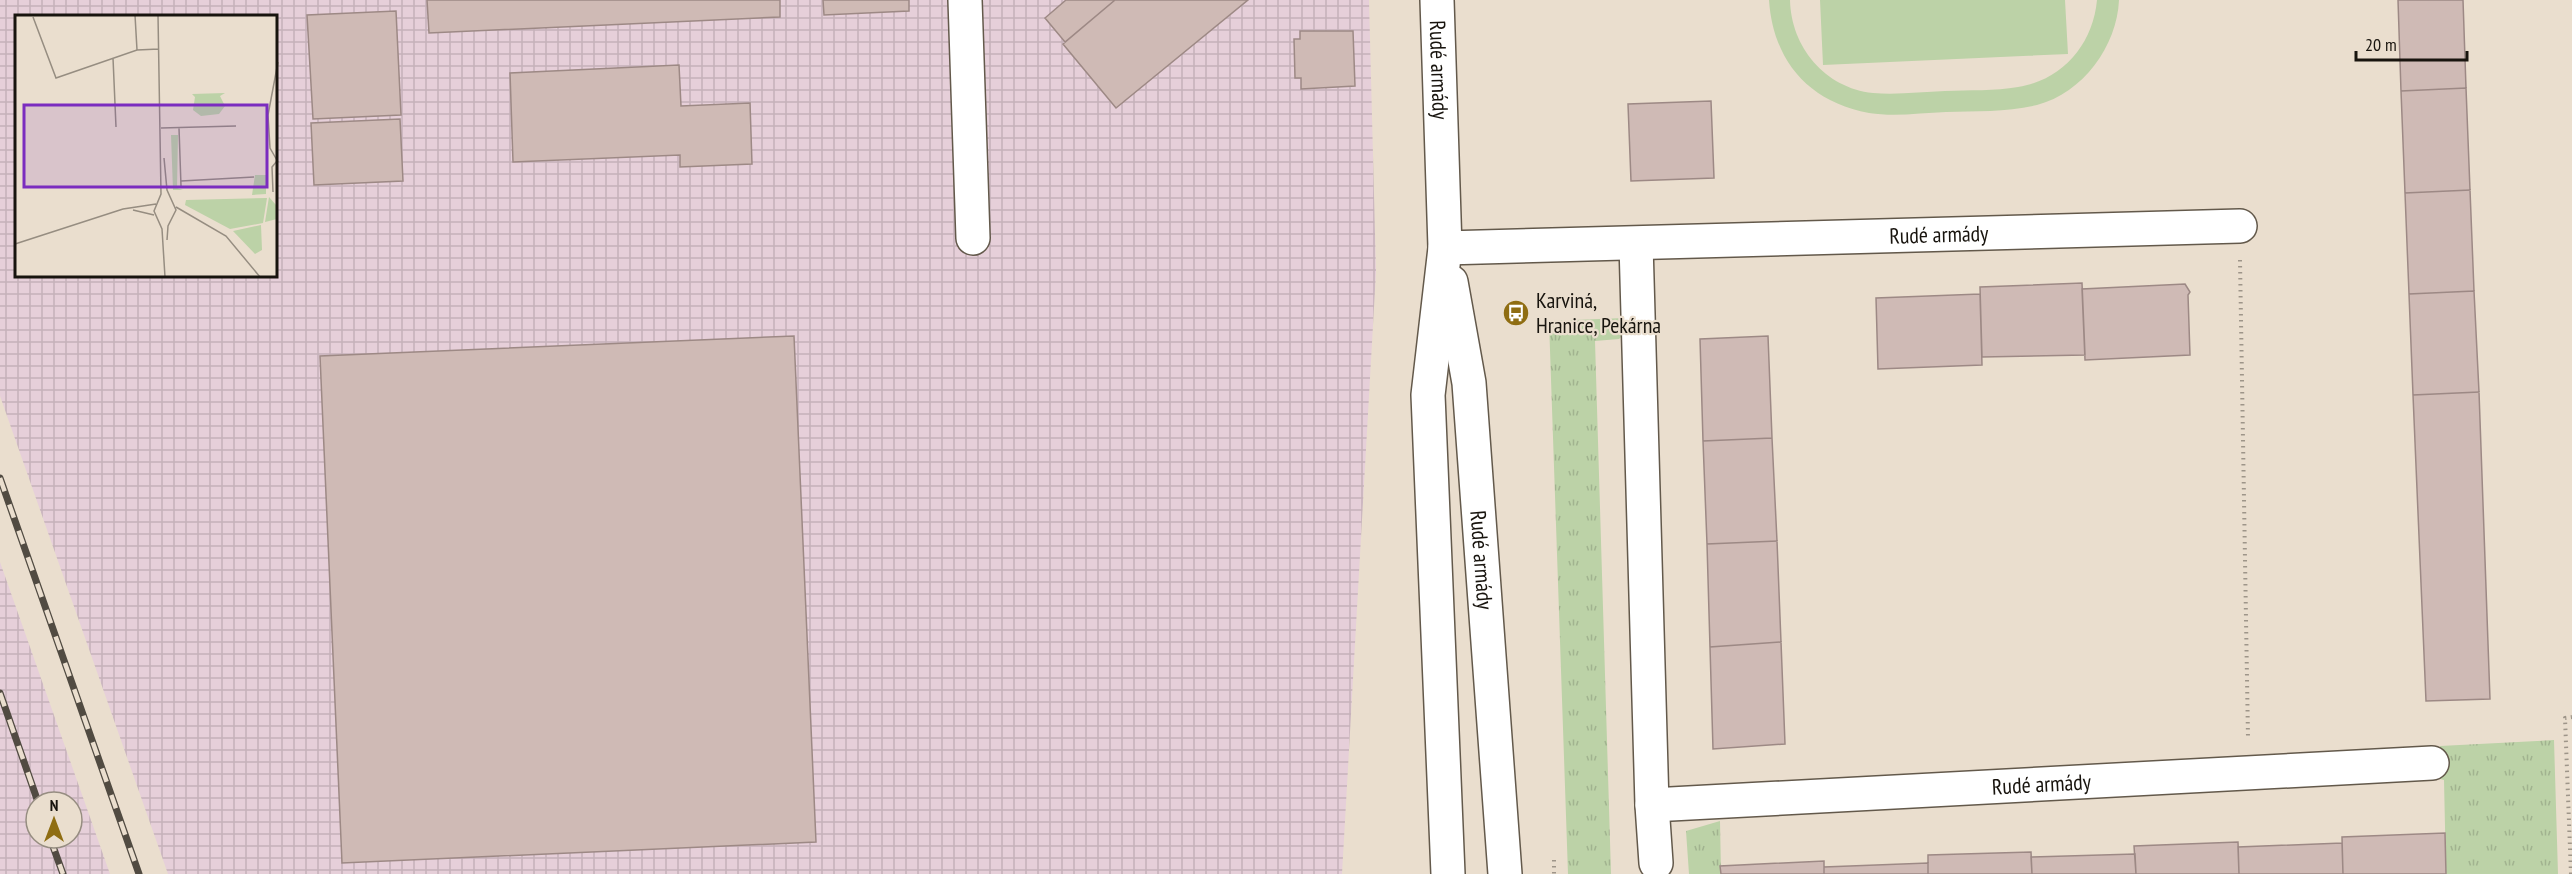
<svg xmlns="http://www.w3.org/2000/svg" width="2572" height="874" font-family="'PT Sans Narrow',sans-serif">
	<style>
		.industrial { fill: url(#industrial-grid); fill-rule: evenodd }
		.grass { fill: url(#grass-tufts) }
		.pitch { fill: #bcd2a7 }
		.building { fill: #cfbab5; stroke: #9d8985; stroke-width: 1.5 }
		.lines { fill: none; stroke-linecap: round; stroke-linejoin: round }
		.street-casing { stroke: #63594b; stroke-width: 36 }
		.secondary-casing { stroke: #63594b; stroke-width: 36 }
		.path { stroke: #9e9589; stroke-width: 4; stroke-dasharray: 1.5 4.5; stroke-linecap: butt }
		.street { stroke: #fff; stroke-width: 33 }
		.secondary { stroke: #fff; stroke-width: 33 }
		.rail-casing { stroke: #514b42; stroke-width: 7 }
		.rail { stroke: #eadece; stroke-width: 4.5; stroke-dasharray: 14; stroke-linecap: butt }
		.labels { text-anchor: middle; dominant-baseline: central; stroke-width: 4.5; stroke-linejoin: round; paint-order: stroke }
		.street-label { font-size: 22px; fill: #18140e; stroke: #eadece }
		.poi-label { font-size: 22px; fill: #18140e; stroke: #eadece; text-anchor: start }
		.inset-road { fill: none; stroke: #968d81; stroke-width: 1.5 }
		.view { fill: #7b2cbf; fill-opacity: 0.15; stroke: #7b2cbf; stroke-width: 3 }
		.inset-edge { fill: none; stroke: #18140e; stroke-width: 3 }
	</style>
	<defs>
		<pattern id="industrial-grid" width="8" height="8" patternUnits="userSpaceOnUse" patternTransform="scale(1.5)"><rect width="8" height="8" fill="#e6cfd9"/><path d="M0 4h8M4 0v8" fill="none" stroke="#c5b1b9"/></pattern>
		<pattern id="grass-tufts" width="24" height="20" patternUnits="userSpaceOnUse" patternTransform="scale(1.5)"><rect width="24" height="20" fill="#bcd2a7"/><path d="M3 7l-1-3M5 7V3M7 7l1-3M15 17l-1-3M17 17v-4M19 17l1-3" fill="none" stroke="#a1b38f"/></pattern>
	</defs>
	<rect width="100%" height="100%" fill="#eadece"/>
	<!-- industrial -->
	<path class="industrial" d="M0,0H1369L1376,272L1342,874H168L0,396ZM16,16H276V276H16Z
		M0,562L110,874H0ZM36,802H72V838H36Z"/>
	<!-- grass -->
	<path class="grass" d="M1624,318V334L1619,339L1595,341L1611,874H1568L1549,321Z
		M2554,740L2558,874H2446L2444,780L2440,779V746Z
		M1720,821L1721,874H1689L1686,831Z"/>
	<!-- pitch -->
	<path class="pitch" d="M1769,0H1790C1791,47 1825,88 1873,93C1896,95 1922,92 1945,91C1969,90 1995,91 2018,87C2063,80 2093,44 2097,0H2119C2117,46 2083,93 2037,105C2008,112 1976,111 1946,112C1921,113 1894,117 1869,113C1808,102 1773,60 1769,0Z
		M1820,0H2065L2068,54L1823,65Z"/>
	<!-- building -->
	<path class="building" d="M427,0H780V17L429,33Z
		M823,0H909V11L824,15Z
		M1066,0H1115L1065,42L1045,18Z
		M1115,0H1248L1116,108L1063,44Z
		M2398,0H2463L2466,88L2401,91Z
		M396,11L401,115L313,119L307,15Z
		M1300,31H1353L1355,86L1301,89V78H1295L1294,39H1300Z
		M679,65L681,106L750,103L752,164L680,167V155L513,162L510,73Z
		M2466,88L2470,190L2405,193L2401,91Z
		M1711,101L1714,178L1631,181L1628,104Z
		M400,119L403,181L314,185L311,123Z
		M2470,190L2474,291L2409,294L2405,193Z
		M2082,283L2085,355L1982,357L1980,287Z
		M2185,284L2190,292L2188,295L2190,355L2085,360L2082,289Z
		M2474,291L2479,392L2413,395L2409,294Z
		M1980,294L1982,365L1878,369L1876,298Z
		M794,336L816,842L342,863L320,356Z
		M1768,336L1772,438L1703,441L1700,339Z
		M2479,392L2490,699L2426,701L2413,395Z
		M1772,438L1777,541L1707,544L1703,441Z
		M1777,541L1781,642L1710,647L1707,544Z
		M1781,642L1785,744L1713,749L1710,647Z
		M2445,833L2446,874H2343L2342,837Z
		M2238,842L2239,874H2136L2134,846Z
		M2342,843L2343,874H2239L2238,847Z
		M2031,852L2032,874H1928V855Z
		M2135,854L2136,874H2032L2031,857Z
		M1824,861V874H1721L1720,866Z
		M1928,863V874H1824V867Z"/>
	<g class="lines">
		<defs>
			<g id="street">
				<path d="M965,0L973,238"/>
				<path d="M1636,244L1652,805L1656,863"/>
				<path id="s1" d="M1445,248L2240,226"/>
				<path id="s2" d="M1652,805L2432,763"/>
			</g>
			<g id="secondary">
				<path id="s3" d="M1437,0L1445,248L1428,395L1448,874"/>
				<path id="s4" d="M1451,282L1469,383L1505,874"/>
			</g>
		</defs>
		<!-- street casing -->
		<use href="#street" class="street-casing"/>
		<!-- secondary casing -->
		<use href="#secondary" class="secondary-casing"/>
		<!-- path -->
		<path class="path" d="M2240,260L2248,738
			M1554,860V874
			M2571,874L2565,718L2572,717"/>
		<!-- street -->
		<use href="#street" class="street"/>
		<!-- secondary -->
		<use href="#secondary" class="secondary"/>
		<defs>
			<path id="rail" d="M0,478L139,874
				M0,693L38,802
				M50,838L63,874"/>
		</defs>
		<!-- rail casing -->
		<use href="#rail" class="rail-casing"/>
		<!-- rail -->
		<use href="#rail" class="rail"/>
	</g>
	<!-- icons -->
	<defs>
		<symbol id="bus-disc" viewBox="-11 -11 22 22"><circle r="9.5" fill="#8f6d12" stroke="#eadece"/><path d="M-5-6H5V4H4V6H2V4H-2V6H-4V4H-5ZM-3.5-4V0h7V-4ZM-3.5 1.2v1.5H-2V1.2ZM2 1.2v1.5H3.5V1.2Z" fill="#fff"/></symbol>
	</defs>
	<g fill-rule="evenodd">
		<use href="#bus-disc" x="1501" y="298" width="30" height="30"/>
	</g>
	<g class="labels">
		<!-- street labels -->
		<g class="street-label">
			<text stroke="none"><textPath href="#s3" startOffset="70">Rudé armády</textPath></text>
			<text stroke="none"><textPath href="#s1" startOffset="494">Rudé armády</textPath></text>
			<text stroke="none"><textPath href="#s4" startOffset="280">Rudé armády</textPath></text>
			<text stroke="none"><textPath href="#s2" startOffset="390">Rudé armády</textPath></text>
		</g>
		<!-- poi labels -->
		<g class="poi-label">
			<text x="1536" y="300">Karviná,<tspan x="1536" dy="25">Hranice, Pekárna</tspan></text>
		</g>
	</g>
	<!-- overview -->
	<g transform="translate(15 15)">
		<rect width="262" height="262" fill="#eadece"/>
		<path d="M156,120H163L162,173L168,175H158ZM240,160H251V179L237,180ZM254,182L261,190L262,204L250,207ZM252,183L248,208L215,214L170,190L171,185ZM246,210L247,235L240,239L218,216Z" fill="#bcd2a7"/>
		<path d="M210,78L205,81L210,91L204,99L186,101L178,95L180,82L177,79Z" fill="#bcd2a7"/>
		<path class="inset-road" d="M120,0L122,35M143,0L146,179L139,196L147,214L150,262M18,2L41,63L122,35L144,34M98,43L101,112M263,47L253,100L255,133L263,147M146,113L221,111M164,113L166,171M149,143L152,175L161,195L153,211L152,225M166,166L239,162M258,177L257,152L262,146M161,192L211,221L245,262M118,195L139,200M0,229L108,194L141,189"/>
		<path class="view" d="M9,90H252V172H9Z"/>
		<rect width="262" height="262" class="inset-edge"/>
	</g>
	<!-- north arrow -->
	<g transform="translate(54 820)"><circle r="28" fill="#eadece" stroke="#968d81" stroke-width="1.5"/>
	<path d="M0-4.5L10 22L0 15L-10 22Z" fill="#8f6d12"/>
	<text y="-9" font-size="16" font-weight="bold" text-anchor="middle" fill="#18140e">N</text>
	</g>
	<!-- scale -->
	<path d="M2356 51v9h111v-9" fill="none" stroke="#18140e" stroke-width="3"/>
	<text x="2365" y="51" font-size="18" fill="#18140e" stroke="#eadece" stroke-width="4.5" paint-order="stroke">20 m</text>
</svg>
